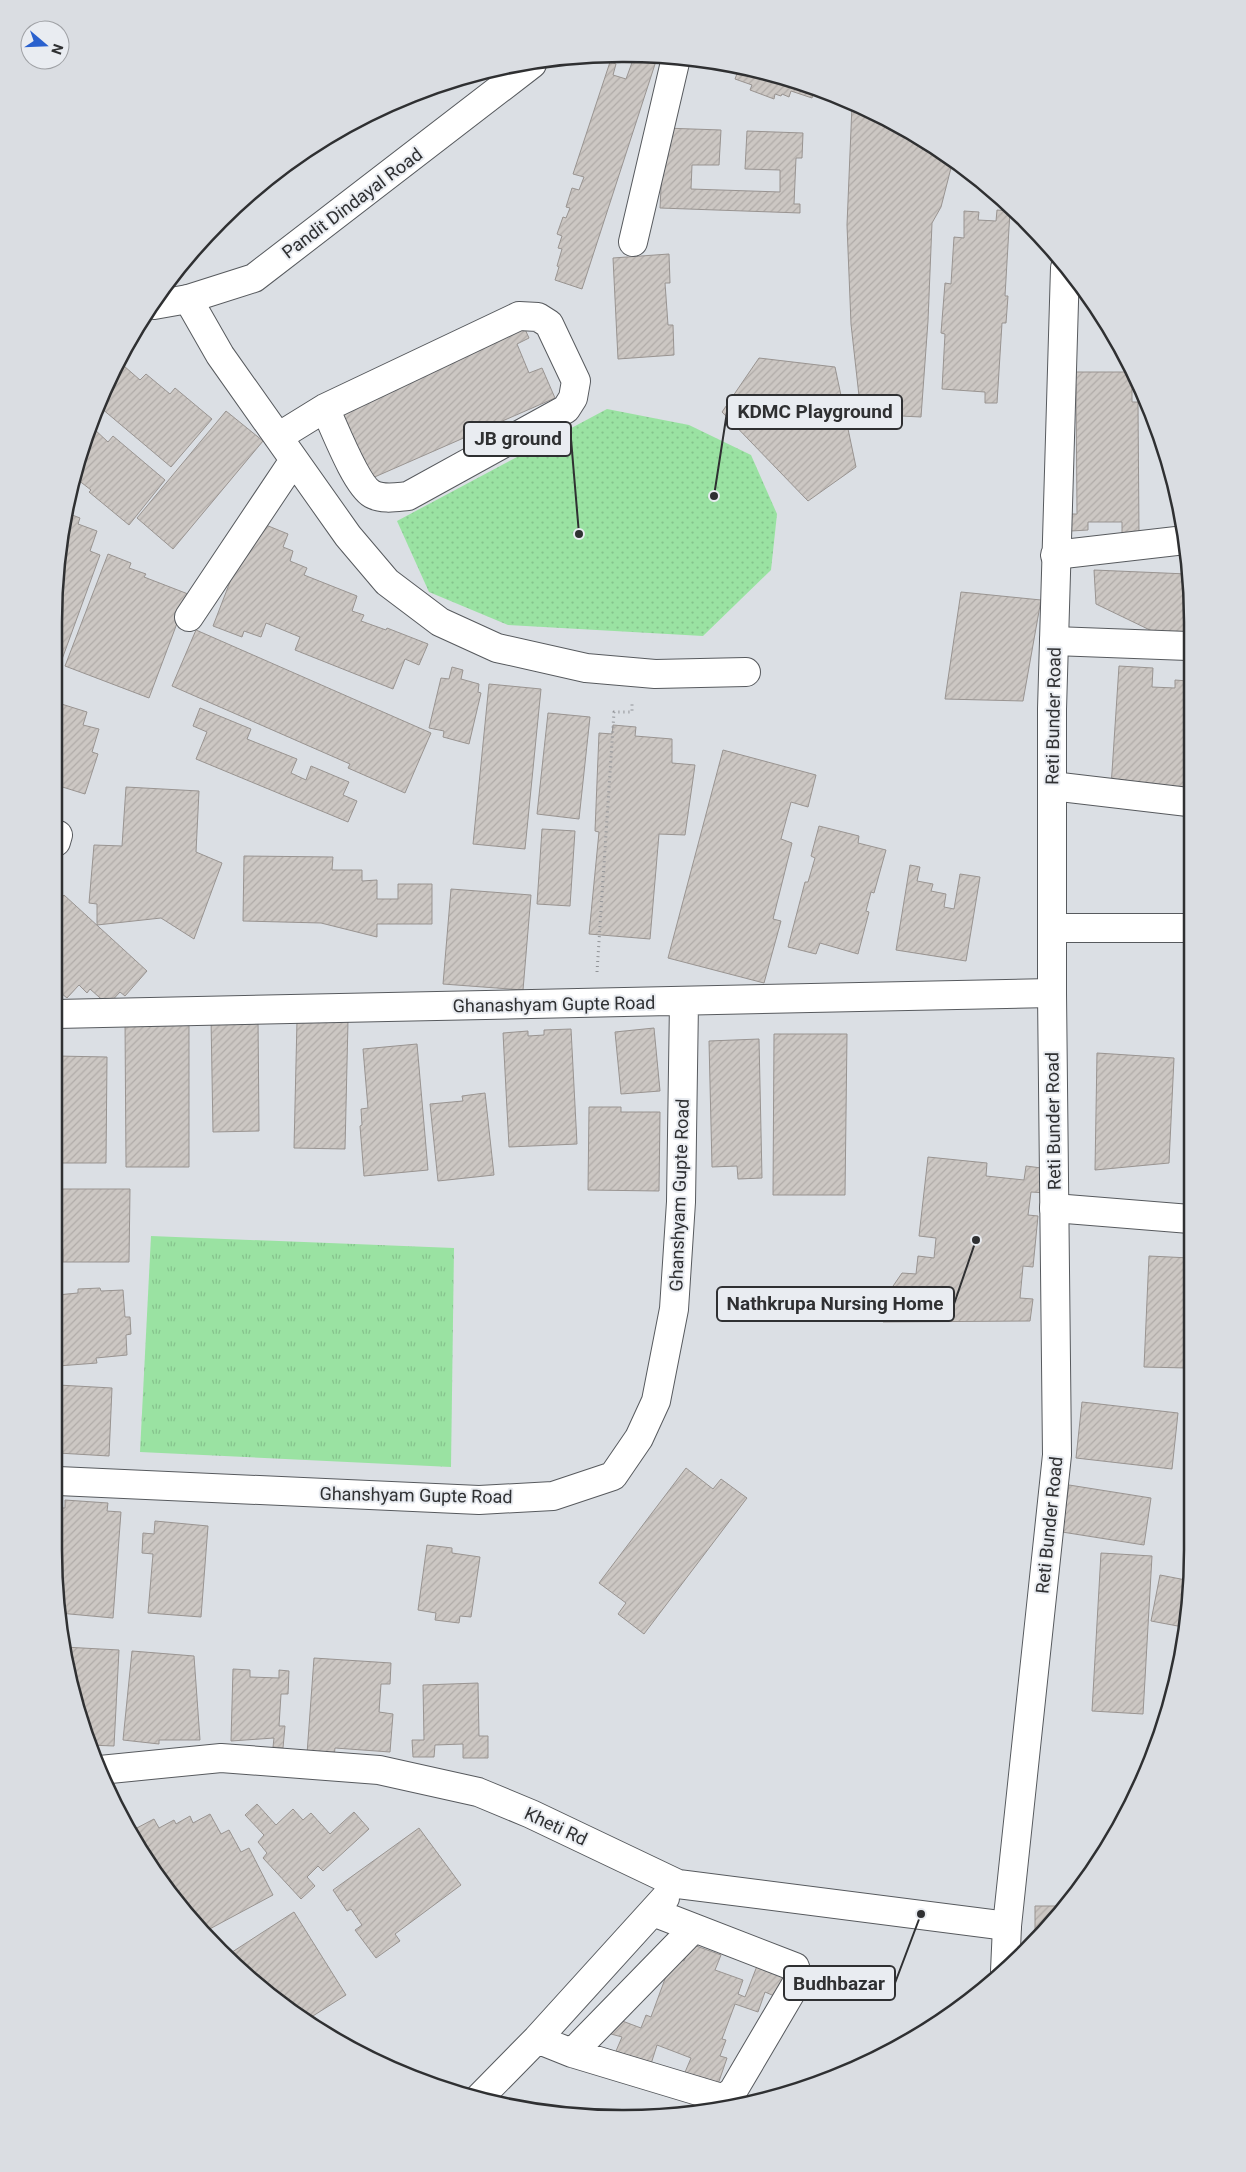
<svg xmlns="http://www.w3.org/2000/svg" width="1246" height="2172" font-family="Roboto,sans-serif">
	<style>
		.grass { fill: url(#grass-tufts) }
		.garden { fill: url(#garden-dots) }
		.building { fill: url(#building-hatch); stroke: #999491 }
		.lines { fill: none; stroke-linecap: round; stroke-linejoin: round }
		.minor-casing { stroke: #575a5e; stroke-width: 30 }
		.tertiary-casing { stroke: #575a5e; stroke-width: 30 }
		.secondary-casing { stroke: #575a5e; stroke-width: 30 }
		.path { stroke: #919397; stroke-width: 3; stroke-dasharray: 1 4; stroke-linecap: butt }
		.minor { stroke: #fff; stroke-width: 28 }
		.tertiary { stroke: #fff; stroke-width: 28 }
		.secondary { stroke: #fff; stroke-width: 28 }
		.labels { text-anchor: middle; dominant-baseline: central; stroke-width: 4; stroke-linejoin: round; paint-order: stroke }
		.street-label { font-size: 18px; fill: #2f3032; stroke: #e9ecf1 }
		.rim { fill: none; stroke: #2f3032; stroke-width: 2.5 }
		.leader { fill: none; stroke: #2f3032; stroke-width: 2 }
		.callout-dot { fill: #2f3032; stroke: #e9ecf1; stroke-width: 2 }
		.callout { fill: #e9ecf1; stroke: #2f3032; stroke-width: 2 }
		.callout-label { font-size: 19px; text-anchor: middle; font-weight: bold; fill: #2f3032 }
	</style>
	<defs>
		<pattern id="grass-tufts" width="24" height="20" patternUnits="userSpaceOnUse" patternTransform="scale(1.25)"><rect width="24" height="20" fill="#9ae2a2"/><path d="M3 7l-1-3M5 7V3M7 7l1-3M15 17l-1-3M17 17v-4M19 17l1-3" fill="none" stroke="#85c28c"/></pattern>
		<pattern id="garden-dots" width="8" height="8" patternUnits="userSpaceOnUse" patternTransform="scale(1.25)"><rect width="8" height="8" fill="#9ae2a2"/><path d="M2 2h.1M6 6h.1" fill="none" stroke="#85c28c" stroke-width="1.8" stroke-linecap="round"/></pattern>
		<pattern id="building-hatch" width="6" height="6" patternUnits="userSpaceOnUse" patternTransform="scale(1.25)"><rect width="6" height="6" fill="#ccc7c3"/><path d="M-1 1l2-2M0 6l6-6M5 7l2-2" fill="none" stroke="#b0aba8"/></pattern>
	</defs>
	<rect width="100%" height="100%" fill="#dbdfe4"/>
	<!-- grass -->
	<path class="grass" d="M151,1236L454,1248L451,1467L140,1452Z"/>
	<!-- garden -->
	<path class="garden" d="M607,409L689,425L751,455L777,514L771,570L703,636L508,625L429,592L397,521Z"/>
	<!-- building -->
	<path class="building" d="M634,57L657,58L582,289L555,280L559,267L557,266L562,249L558,248L562,236L557,234L563,217L566,218L570,208L566,207L572,188L579,190L584,177L573,174L610,62L616,64L613,75L626,79Z
		M717,63L806,84L816,88L812,98L791,91L789,97L782,94L781,96L775,94L774,99L750,90L752,85L735,79L738,71Z
		M852,105L908,130L952,164L941,207L932,223L928,321L921,417L861,414L851,324L847,225Z
		M664,128L721,130L719,165H692L691,189L780,192V170L745,169L747,131L803,133L802,158H796L794,204H800V213L660,208Z
		M997,210L1010,211L1005,296H1008L1006,323H1002L997,403H985V392L942,389L945,334L941,333L945,283L951,284L954,237L964,238V211L979,212L978,220L996,221Z
		M669,254L670,283H665L668,325H673L674,355L618,359L613,258Z
		M524,327L529,338L517,344L529,373L542,368L555,398L370,479L339,408Z
		M759,358L835,367L856,467L808,501L722,412Z
		M124,366L140,380L146,374L170,394L175,388L212,419L171,467L101,408L114,378Z
		M1072,372H1129L1137,389H1132V402H1138L1139,535L1122,536V522H1088V530L1071,531V514H1077L1076,387H1072Z
		M226,411L263,441L173,549L137,518Z
		M93,428L108,442L113,436L165,480L129,525L89,492L91,490L73,476Z
		M67,513L80,518L78,524L97,531L90,551L100,555L61,662L55,660V586Z
		M261,523L288,534L283,547L293,551L290,561L307,568L304,575L357,596L352,611L364,615L361,621L386,630L387,628L428,644L419,665L405,659L393,689L295,650L300,637L266,623L261,637L244,631L242,637L213,626L245,543Z
		M108,554L131,563L129,568L146,574L144,577L188,594L149,698L65,666Z
		M1094,570L1187,574L1188,635L1152,631L1096,604Z
		M961,592L1041,600L1023,701L945,699Z
		M196,630L431,733L405,793L348,768L350,764L172,686Z
		M1119,666L1153,668L1152,687L1175,688V680L1188,681V792L1111,787Z
		M452,667L463,670L461,679L479,684L478,692L481,693L469,744L443,737L444,731L429,728L441,678L449,679Z
		M489,684L541,689L525,849L473,844Z
		M55,702L87,712L83,725L99,729L92,752L98,754L85,794L56,785L58,773L56,772Z
		M200,708L251,729L247,739L297,759L291,773L306,780L311,766L349,782L343,795L357,801L348,822L196,759L207,732L193,726Z
		M548,713L590,717L579,819L537,814Z
		M613,725L636,727L635,736L672,739V763L695,765L685,835L659,834L650,939L589,934L599,832L595,831L599,733L612,734Z
		M723,750L816,775L808,807L791,802L781,839L792,843L773,919L781,921L764,983L668,958Z
		M126,787L199,791L196,852L222,863L194,939L161,918L97,925V904L89,903L94,845L122,846Z
		M819,826L859,836L858,843L886,850L874,893L871,892L866,911L869,912L858,954L820,943L816,954L788,947L805,882H808L815,858L811,856Z
		M542,829L575,831L570,906L537,904Z
		M244,856L333,857L332,870H362V881L377,880V899H398V884H432V924H377V937L321,923L243,921Z
		M910,865L920,867L917,881L933,884L931,891L946,894L944,907L954,909L960,874L980,877L966,961L896,950Z
		M451,889L531,895L523,990L443,984Z
		M64,895L147,971L125,996L120,992L108,1005L90,989L87,993L79,985L67,998L56,989V903Z
		M258,1016L259,1131L213,1132L211,1018Z
		M297,1020L348,1021L345,1149L294,1148Z
		M125,1021H189V1167H126Z
		M654,1028L660,1091L621,1094L615,1032Z
		M571,1029L577,1144L509,1147L503,1033L528,1031V1036L544,1035V1030Z
		M774,1034H847L845,1195H773Z
		M759,1039L762,1178L738,1179L737,1166L712,1167L709,1041Z
		M417,1044L428,1170L364,1176L360,1126L362,1125L361,1109L368,1108L363,1049Z
		M1097,1053L1174,1058L1169,1163L1095,1170Z
		M57,1056L107,1057L106,1163H57Z
		M485,1093L494,1175L438,1181L430,1104L463,1101L462,1096Z
		M589,1107H621V1112H660L659,1191L588,1190Z
		M928,1157L987,1163L986,1176L1024,1180L1026,1166L1049,1169L1047,1193L1031,1192L1028,1215L1038,1216L1033,1267L1023,1266L1020,1298L1033,1299L1030,1321L883,1322L880,1305L902,1273L916,1274L918,1256L934,1258L936,1238L919,1236Z
		M57,1189H130L129,1262H63V1249H57Z
		M1149,1256L1190,1258L1187,1368L1144,1367Z
		M100,1288L101,1291L123,1290L125,1317H130L131,1334L126,1335L127,1355L96,1358L97,1363L58,1366L57,1295L78,1293V1289Z
		M58,1385L112,1388L109,1456L58,1453Z
		M1082,1402L1178,1413L1172,1469L1076,1458Z
		M686,1468L713,1489L721,1479L747,1498L644,1634L618,1614L626,1603L599,1583Z
		M1069,1485L1151,1498L1144,1545L1062,1532Z
		M65,1500L108,1503L107,1511L121,1512L113,1618L59,1613L58,1508H65Z
		M155,1521L208,1526L201,1617L148,1613L153,1554L142,1553L143,1533L154,1534Z
		M427,1545L452,1548V1553L480,1557L471,1617L460,1616L459,1623L435,1620L436,1613L418,1610Z
		M1101,1553L1152,1556L1143,1714L1092,1711Z
		M1160,1575L1191,1581L1183,1627L1151,1621Z
		M64,1647L119,1650L114,1746L89,1745L84,1732Z
		M132,1651L194,1656L200,1740H159V1744L123,1740Z
		M314,1658L391,1663L390,1684H381L379,1712L393,1714L390,1752L335,1748L334,1757L307,1754Z
		M233,1669L250,1670V1677L279,1678V1670L289,1671L288,1694H281L279,1726H285L283,1748L273,1747L274,1738L231,1741Z
		M478,1683L479,1736H488V1758H463V1744L435,1745L434,1757H413L412,1740H424L423,1685Z
		M257,1804L276,1825L293,1809L303,1820L311,1813L330,1834L354,1812L369,1829L323,1871L318,1866L307,1877L315,1886L301,1899L263,1858L267,1853L258,1842L264,1835L245,1815Z
		M210,1814L221,1834L229,1830L241,1852L249,1848L273,1895L204,1932L171,1895L133,1830L154,1819L159,1828L174,1820L176,1824L190,1816L193,1823Z
		M419,1828L461,1885L395,1934L400,1941L376,1958L355,1930L362,1925L351,1909L347,1911L333,1890Z
		M1035,1906H1064L1051,1924L1035,1940Z
		M294,1912L346,1995L305,2021L226,1956Z
		M691,1944L721,1955L715,1970L743,1980L738,1994L745,1997L757,1966L786,1977L779,1998L765,1992L758,2012L735,2004L722,2039L726,2040L720,2056L727,2058L716,2090L683,2077L691,2058L657,2045L651,2064L616,2051L622,2037L611,2034L617,2019L641,2028L646,2015L651,2017L673,1957L684,1961Z"/>
	<g class="lines">
		<defs>
			<path id="minor" d="M633,242L676,58
				M188,299L220,355L348,536L387,582L440,622L497,648L586,668L655,674L746,672
				M278,437L325,408L519,316L538,317L549,324L576,381L573,398L566,409L408,496C397,497 383,500 372,494C356,485 334,427 325,408
				M1055,555L1185,540
				M189,617L294,460
				M1054,641L1188,646
				M1052,786L1188,802
				M56,842L58,835
				M1052,928H1189
				M56,1014L1052,993
				M1054,1208L1190,1219
				M58,1481L479,1500L553,1496L613,1476L639,1438L656,1401L674,1309L681,1202L684,1002
				M100,1770L221,1758L379,1770L478,1792L531,1814L678,1884L1007,1926
				M537,2039L572,2053L718,2097H726L733,2091L796,1984L798,1977L795,1967L653,1912
				M572,2053L694,1928
				M478,2099L537,2039L665,1898"/>
			<path id="tertiary" d="M1005,1971L1007,1926L1057,1455L1052,993V709L1065,268"/>
			<path id="secondary" d="M154,305L188,299L254,278L532,64"/>
		</defs>
		<!-- minor casing -->
		<use href="#minor" class="minor-casing"/>
		<!-- tertiary casing -->
		<use href="#tertiary" class="tertiary-casing"/>
		<!-- secondary casing -->
		<use href="#secondary" class="secondary-casing"/>
		<!-- path -->
		<path class="path" d="M597,972L614,712H632V704"/>
		<!-- minor -->
		<use href="#minor" class="minor"/>
		<!-- tertiary -->
		<use href="#tertiary" class="tertiary"/>
		<!-- secondary -->
		<use href="#secondary" class="secondary"/>
	</g>
	<g class="labels">
		<!-- street labels -->
		<g class="street-label">
			<text transform="translate(352 203) rotate(-37)">Pandit Dindayal Road</text>
			<text transform="translate(1053 716) rotate(-89)">Reti Bunder Road</text>
			<text transform="translate(554 1004) rotate(-1)">Ghanashyam Gupte Road</text>
			<text transform="translate(1053 1121) rotate(-91)">Reti Bunder Road</text>
			<text transform="translate(679 1195) rotate(-88)">Ghanshyam Gupte Road</text>
			<text transform="translate(416 1495) rotate(1)">Ghanshyam Gupte Road</text>
			<text transform="translate(1049 1525) rotate(-84)">Reti Bunder Road</text>
			<text transform="translate(556 1826) rotate(25)">Kheti Rd</text>
		</g>
	</g>
	<!-- crop -->
	<path d="M0 0H1246V2172H0ZM622 62H624A560 560 0 0 1 1184 622V1550A560 560 0 0 1 624 2110H622A560 560 0 0 1 62 1550V622A560 560 0 0 1 622 62Z" fill="#dadde2" fill-rule="evenodd"/>
	<path class="rim" d="M622 62H624A560 560 0 0 1 1184 622V1550A560 560 0 0 1 624 2110H622A560 560 0 0 1 62 1550V622A560 560 0 0 1 622 62Z"/>
	<!-- callouts -->
	<path class="leader" d="M714 496L727 412M579 534L571 439M976 1240L954 1304M921 1914L895 1983"/>
	<g class="callout-dot">
		<circle cx="714" cy="496" r="5"/>
		<circle cx="579" cy="534" r="5"/>
		<circle cx="976" cy="1240" r="5"/>
		<circle cx="921" cy="1914" r="5"/>
	</g>
	<g class="callout">
		<rect x="727" y="395" width="175" height="34" rx="5"/>
		<rect x="464" y="422" width="107" height="34" rx="5"/>
		<rect x="717" y="1287" width="237" height="34" rx="5"/>
		<rect x="784" y="1966" width="111" height="34" rx="5"/>
	</g>
	<g class="callout-label">
		<text x="815" y="418">KDMC Playground</text>
		<text x="518" y="445">JB ground</text>
		<text x="835" y="1310">Nathkrupa Nursing Home</text>
		<text x="839" y="1990">Budhbazar</text>
	</g>
	<!-- north arrow -->
	<g transform="translate(45 45) rotate(109)"><circle r="24" fill="#e9ecf1" stroke="#9fa1a5"/>
	<path d="M0-4L9 19L0 12L-9 19Z" fill="#2a61ce"/>
	<text y="-8" font-size="14" font-weight="bold" text-anchor="middle" fill="#2f3032">N</text>
	</g>
</svg>
